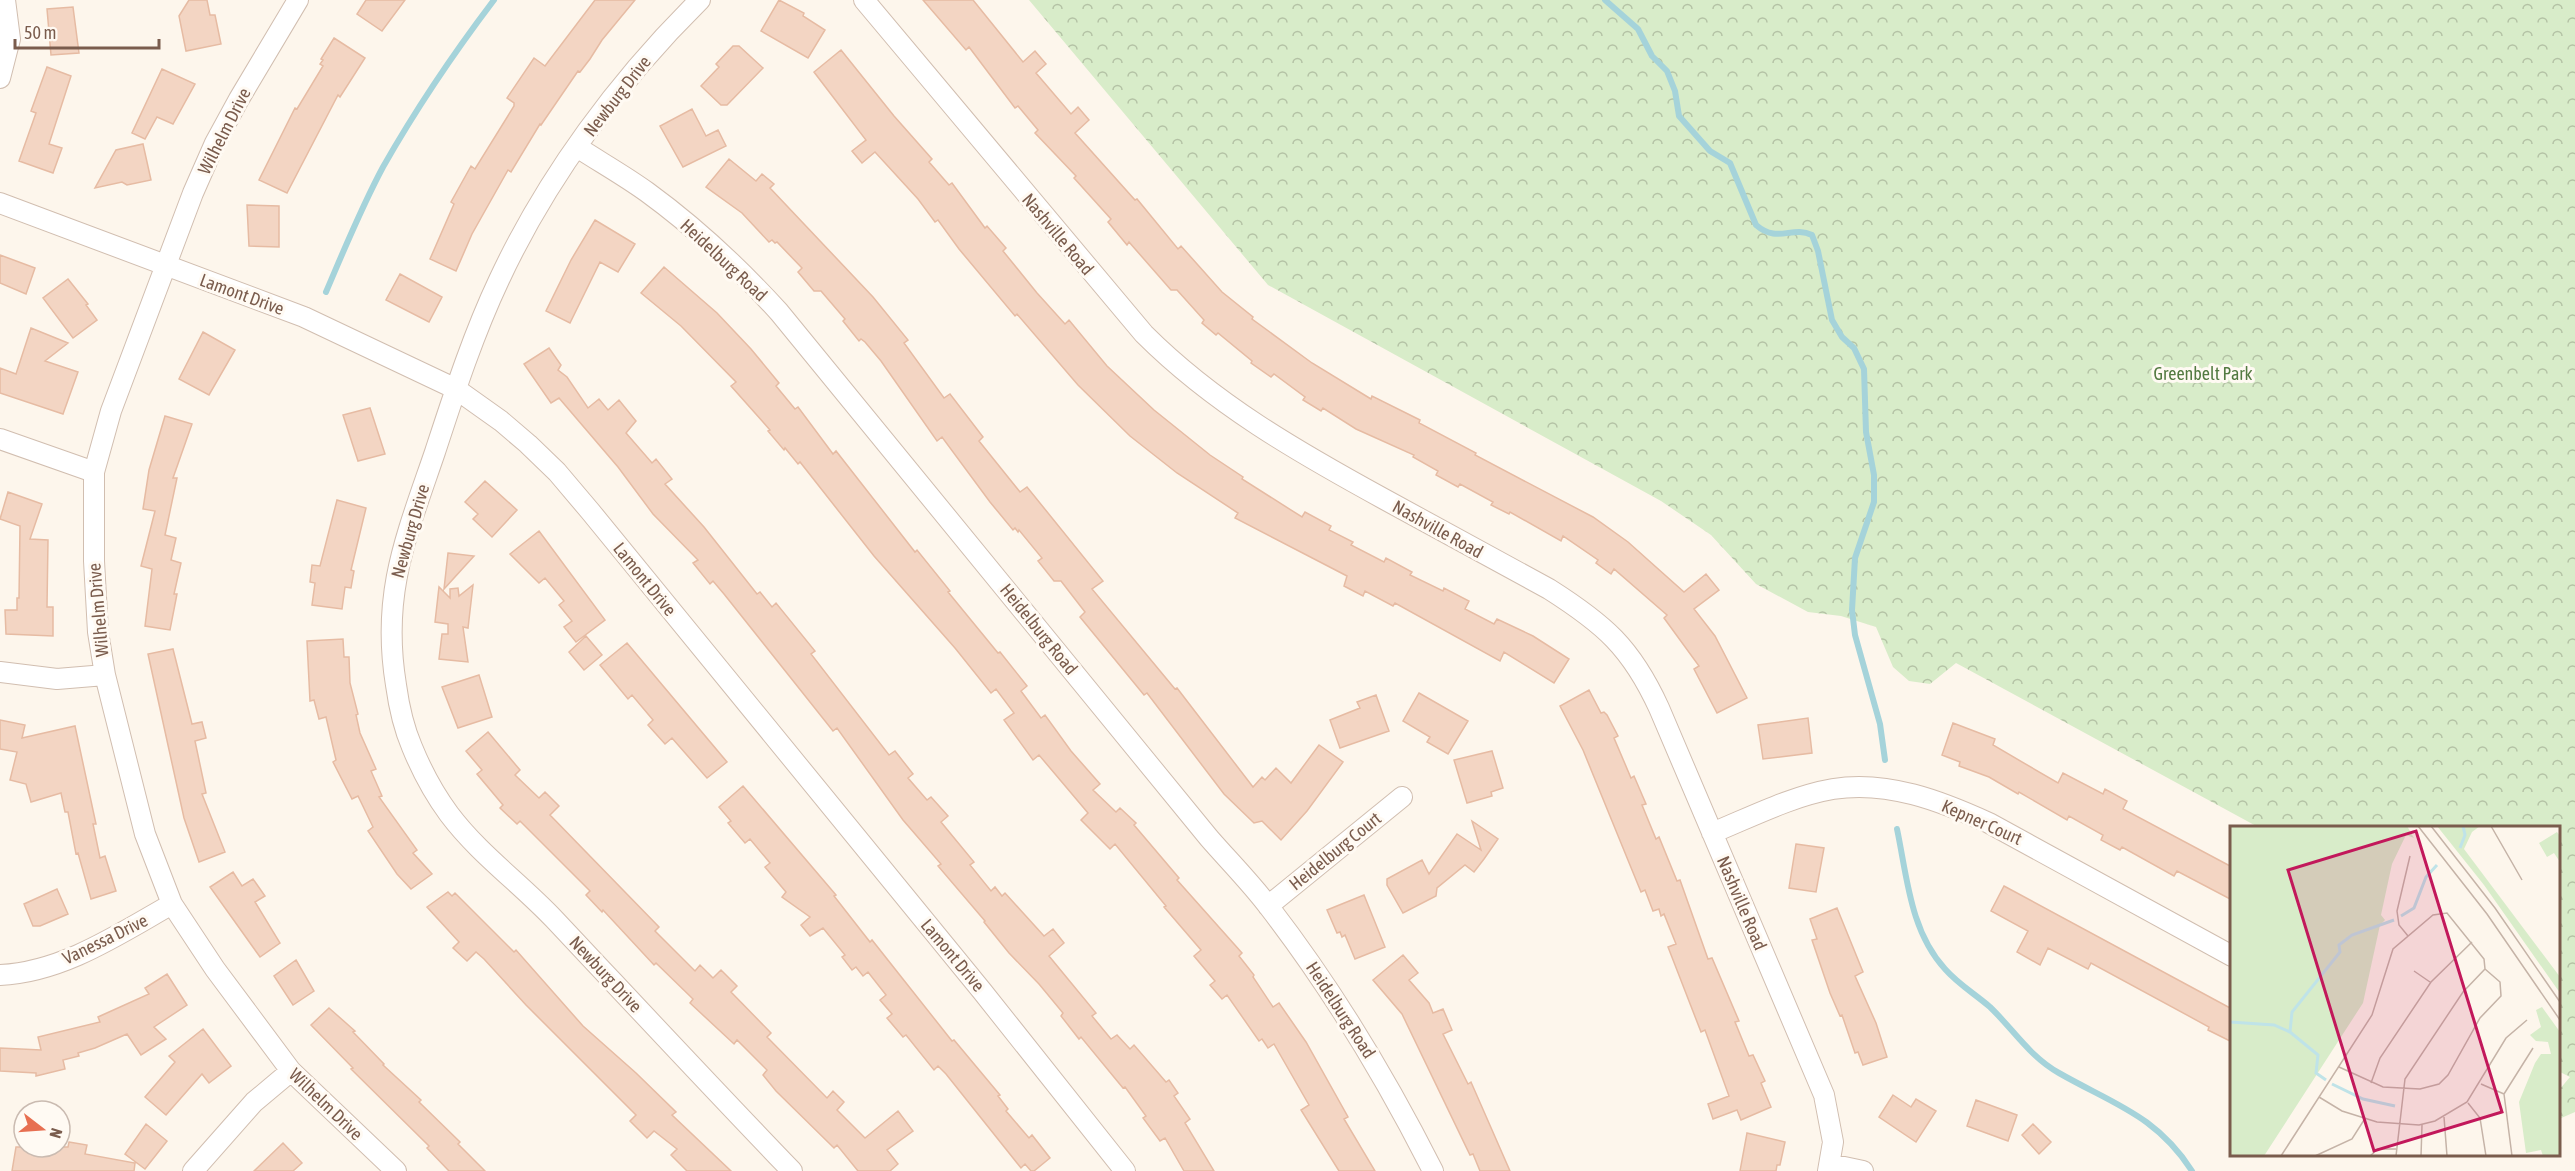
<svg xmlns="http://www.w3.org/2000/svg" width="2575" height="1171" font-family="'Asap Condensed',sans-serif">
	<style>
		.forest { fill: url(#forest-crowns) }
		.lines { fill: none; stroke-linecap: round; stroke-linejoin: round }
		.stream { stroke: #a5d3da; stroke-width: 6 }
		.building { fill: #f3d5c3; stroke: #e6bba3; stroke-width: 1.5 }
		.minor-casing { stroke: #d1beb0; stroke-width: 22 }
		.minor { stroke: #fff; stroke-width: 20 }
		.labels { text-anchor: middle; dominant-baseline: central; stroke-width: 6; stroke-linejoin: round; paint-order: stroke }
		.street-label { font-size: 18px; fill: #7a5c4d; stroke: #fffaf3 }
		.park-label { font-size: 18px; fill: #537a41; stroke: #fffaf3 }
		.inset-river { fill: none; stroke: #bfe3e8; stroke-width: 3 }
		.inset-road { fill: none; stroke: #c5b3a7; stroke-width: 1.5 }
		.view { fill: #c2185b; fill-opacity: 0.15; stroke: #c2185b; stroke-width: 3 }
		.inset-edge { fill: none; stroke: #7a5c4d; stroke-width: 3 }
	</style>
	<defs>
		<pattern id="forest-crowns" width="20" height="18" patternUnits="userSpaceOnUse" patternTransform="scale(1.5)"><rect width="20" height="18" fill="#d8ecc9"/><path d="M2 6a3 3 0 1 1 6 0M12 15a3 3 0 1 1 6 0" fill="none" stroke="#b4c2a5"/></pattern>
	</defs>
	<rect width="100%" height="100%" fill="#fdf6ec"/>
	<!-- forest -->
	<path class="forest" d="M1029,0H2575V1112L2559,1119V1090L2570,1077L2558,1071V828L2258,827L1956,663L1930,684L1909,681L1893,667L1876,627L1841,616L1808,612L1756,584L1711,535L1661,501L1268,285Z"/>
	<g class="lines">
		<!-- stream -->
		<path class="stream" d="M1605,0L1638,29L1652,56L1667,71L1675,91L1679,116L1710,151L1730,163L1756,225C1778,244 1792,225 1812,235L1818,251L1832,320L1842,337L1854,348L1864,369L1866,432L1874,475V502L1855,558L1852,610L1855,635L1880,724L1885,760
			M326,292C344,250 361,208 383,167C416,109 453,54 494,0
			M1897,829C1907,876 1910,931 1945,969C1958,984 1975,994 1990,1007C2013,1029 2030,1057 2059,1073C2113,1104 2156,1115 2192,1171"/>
	</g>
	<!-- building -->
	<path class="building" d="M189,0H207L210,15H215L221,44L186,51L179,16Z
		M366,0H405L382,31L357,14Z
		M595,0H635L602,40L590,59L580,72L578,71L541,125L540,124L511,172L508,170L472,234L456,271L430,259L454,204L451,202L471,166L475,169L514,106V103L507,98L534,58L545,66Z
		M779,0L804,13L803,16L825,30L808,58L761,31Z
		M923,0H973L1023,62L1035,51L1046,64L1036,73L1071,114L1078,107L1089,120L1075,133L1135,200L1137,199L1178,249L1181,246L1222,292L1253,317L1252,319L1312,363L1371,399L1372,396L1420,420L1419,423L1476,453L1475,455L1593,517L1628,542L1684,592L1706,574L1719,590L1694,609L1715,636L1747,698L1717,713L1694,669L1699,666L1664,618L1667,615L1614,569L1611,574L1596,563L1598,560L1563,536L1561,541L1510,512L1509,514L1491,505L1493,502L1460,484L1458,487L1436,475L1438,471L1413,457L1414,455L1356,429L1323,408L1321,411L1303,400L1305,397L1274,374L1271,377L1251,363L1252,361L1218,333L1216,335L1202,323L1204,320L1177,290H1171L1129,242L1127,245L1108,222L1111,219L1074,178L1076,176L1035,133L1038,130L1018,106L1015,108L969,47L966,50Z
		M73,7L79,53L51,55L47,9Z
		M334,38L365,58L340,97L338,95L287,193L259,180L295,108L297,109L323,66L320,64L323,60L321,59Z
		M733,46H739L763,68L727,105H721L701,86L719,67L716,64Z
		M841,50L894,116L932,159L929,162L949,185L952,183L985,228L987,226L1006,248L1003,251L1037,293L1065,324L1069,320L1107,366L1154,410L1210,455L1243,477L1242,479L1302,517L1305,512L1331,526L1329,530L1353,542L1351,545L1384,562L1386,558L1412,572L1410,575L1443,591L1444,588L1469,601L1465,609L1494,624L1497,619L1533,636L1569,659L1554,683L1504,652L1500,661L1395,603L1393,606L1365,591L1363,596L1344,586L1347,576L1235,518L1238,513L1177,473L1130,436L1078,385L1017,314L1015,316L959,249L938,220L935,222L918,199L875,152L862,163L852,151L866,140L814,72Z
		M47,67L71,76L49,144L62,148L53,173L19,161L36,113L31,111Z
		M162,69L195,84L173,124L157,117L145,139L132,133Z
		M692,109L706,136L718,130L726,146L683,167L660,126Z
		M143,144L151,180L127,185L122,182L95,188L116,150Z
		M729,159L756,181L762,174L774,184L770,188L873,297L908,340L904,343L944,398L950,394L983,437L979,441L1020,492L1027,487L1103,581L1092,589L1175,689L1177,688L1253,787L1262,777L1265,780L1276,768L1291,783L1319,745L1343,762L1307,811L1281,840L1262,821L1254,823L1224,794L1147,693L1144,695L1080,617L1085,612L1061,581H1054L1038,561L1042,558L1019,530L1018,532L1015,528L1013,530L990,502L942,437L937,441L881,361L865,342L861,339L859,341L843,321L845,319L821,291H814L798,272L802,268L777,242L775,243L772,240L769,242L742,213L706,187Z
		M247,205L279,206V247L249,246Z
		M595,220L635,244L618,272L600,262L570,323L546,311L571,260Z
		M0,255L35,268L26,294L0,283Z
		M664,267L717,313L751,349L779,383L776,386L795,409L798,407L833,454L836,451L915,552L917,550L950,591L948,592L998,653L1000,652L1027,686L1021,691L1041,718L1045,715L1071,751L1100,784L1093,790L1116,812L1120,808L1136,823L1134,825L1179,878L1177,880L1242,953L1239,956L1254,975L1253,977L1273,1007L1279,1003L1306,1042L1348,1117L1344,1119L1375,1171H1339L1301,1110L1309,1105L1274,1044L1268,1048L1262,1039L1259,1041L1227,995L1222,999L1210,985L1215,981L1194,956L1201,950L1164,907L1166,906L1115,844L1110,849L1081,820L1088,813L1039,755L1033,760L1004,720L1014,713L996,689L991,693L955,648L874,556L800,462L798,464L785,448L784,450L768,431L770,430L731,386L736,382L681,326L641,293Z
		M400,274L442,297L429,322L386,300Z
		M68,279L88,304L86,305L97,320L73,338L43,298Z
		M31,328L68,343L45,361L78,372L63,414L0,393V368L16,374Z
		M203,332L235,350L209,395L179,379Z
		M549,348L561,365L558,370L567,377L588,408L599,399L608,410L619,400L636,421L626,433L652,463L656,459L672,479L665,484L704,527L757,594L760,592L772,607L776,603L815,651L811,654L889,755L895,751L913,774L908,778L927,800L931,797L948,816L941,822L974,862L970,865L991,891L995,887L1002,896L1005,893L1044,936L1053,929L1064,943L1049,956L1096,1013L1092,1016L1111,1039L1117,1035L1130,1049L1134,1045L1166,1082L1169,1080L1178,1093L1174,1096L1190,1119L1185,1123L1214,1171H1184L1165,1138L1160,1141L1143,1118L1146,1116L1125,1087L1123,1088L1081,1037L1079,1039L1061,1016L1063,1013L1039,984L1009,953L984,922L985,921L938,866L941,864L903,820L837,728L833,731L724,594L713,581L710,584L693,563L698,560L653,514L618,467L559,398L551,403L524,364Z
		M370,408L385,454L358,461L343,415Z
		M165,416L192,424L173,478H177L165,535L176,538L171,560L181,563L174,594H177L170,630L145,626L152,569L141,566L155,511L143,509L149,470Z
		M485,481L517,510L492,537L473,519L478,514L465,502Z
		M8,492L42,504L30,539L48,540L47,607H53V636L6,634L5,610H17V598H19L20,526L0,519Z
		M337,500L366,508L351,570L354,571L351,588L345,587L342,609L312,605L315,583L310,582L312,565L320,566Z
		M539,531L605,620L576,642L564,627L572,621L559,605L564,601L545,578L539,583L510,554Z
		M448,553L474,556L444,589Z
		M473,585L468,628L463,627L468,662L439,659L442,634H448V624L435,622L439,587L450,598V589L458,588L459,596Z
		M586,636L602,655L584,670L569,652Z
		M343,639L344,657H349L350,683L358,714L356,715L360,733L376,769L371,771L382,796L379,797L417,850L413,853L432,874L411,889L397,874L368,831L373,827L358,796L352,799L333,762L336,760L326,717L319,719L314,700L310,701L307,641Z
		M627,643L727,762L707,778L672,738L665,744L648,725L653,720L632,695L628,699L600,665Z
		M173,649L192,724L202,722L206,738L195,741L206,793L202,794L225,852L199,862L184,818L148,654Z
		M479,675L492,717L458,728L442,687Z
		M1589,690L1601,713L1604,712L1607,715L1618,736L1614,738L1631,778L1634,776L1646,804L1642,805L1656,839L1659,837L1677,881L1680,880L1708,959L1712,958L1739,1021L1735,1022L1749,1056L1753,1055L1765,1081L1761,1083L1771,1107L1741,1120L1737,1110L1713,1119L1708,1104L1729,1096L1705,1030L1701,1032L1668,947L1676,944L1664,914L1661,916L1659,909L1653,911L1645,890L1641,892L1583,750L1560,706Z
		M1419,693L1468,721L1448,754L1427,742L1430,737L1403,721Z
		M1376,695L1389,731L1340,748L1330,720L1360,708L1357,702Z
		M1808,718L1812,753L1763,759L1758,725Z
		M0,720L25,725L22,738L75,726L96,824H93L100,858L105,856L116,891L91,899L78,853L76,854L68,812H65L61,793L31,802L26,784L10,780L17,752L0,749Z
		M1953,723L1995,739L1993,745L2058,783L2063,773L2103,794L2105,789L2127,801L2123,809L2232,867V900L2177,871L2174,876L2122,847L2120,850L2101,840L2103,835L2069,816L2067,820L2019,792L2018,794L1989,777L1959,766L1960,762L1942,755Z
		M488,732L520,770L515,775L539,798L545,792L559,806L550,815L659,927L655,931L695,971L700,965L713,978L721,970L737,986L731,992L771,1033L767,1037L827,1098L833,1091L844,1102L837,1110L865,1138L898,1111L913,1131L887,1150L898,1164L890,1171H858L837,1145L834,1148L776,1091L763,1075L767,1070L737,1040L734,1044L690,1003L693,999L656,963L654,965L603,910L602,912L586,895L590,891L520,821L517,824L500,808L503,805L477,774L482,770L466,751Z
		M1492,751L1503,788L1491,792L1492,796L1467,803L1454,760Z
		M743,786L836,895L834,896L870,942L872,940L952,1041L954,1040L1000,1095L998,1096L1008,1109L1006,1111L1029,1138L1032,1135L1050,1158L1034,1171H1031L1025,1164L1021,1168L946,1074L938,1066L934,1070L906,1035L903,1037L887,1018L892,1014L880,1000L886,995L868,972L863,976L856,967L852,970L842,957L845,955L823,928L810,936L801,925L810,917L782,897L786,892L765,867L770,863L750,839L745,843L728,823L731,821L719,807Z
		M1472,821L1498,839L1484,859L1474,872L1465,865L1437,888L1436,896L1403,913L1387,885V879L1422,860L1429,874L1457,834L1481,850Z
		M1796,844L1824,848L1816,892L1789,888Z
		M233,872L242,886L253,879L265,896L255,902L280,943L260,957L210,887Z
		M2004,886L2232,1009V1042L2208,1030L2209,1027L2091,963L2088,969L2048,948L2040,965L2017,952L2028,931L1991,911Z
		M57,889L68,914L40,926H33L24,904Z
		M448,892L452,896L455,893L514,952L516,950L583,1026L636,1073L676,1112L672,1115L731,1171H687L671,1155L677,1149L654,1131L647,1138L630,1121L636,1115L526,1005L484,959L476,952L467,961L453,948L459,942L427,907Z
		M1364,895L1385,947L1355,959L1345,935L1342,937L1340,932L1337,933L1327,910Z
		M1837,908L1863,972L1855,976L1876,1023L1887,1057L1863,1065L1858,1052L1855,1053L1842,1015L1840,1016L1830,993L1812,940L1817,939L1810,919Z
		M1403,955L1418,973L1409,980L1429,1003L1433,1013L1443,1009L1452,1030L1443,1034L1468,1084L1471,1082L1510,1171H1480L1473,1154L1470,1155L1402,1014L1373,980Z
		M296,960L314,991L293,1005L274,976Z
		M167,974L187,1005L154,1027L166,1039L141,1055L127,1034L95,1048L78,1053L79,1056L63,1060L65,1069L36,1076V1073L0,1071V1048L41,1050L38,1037L100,1022L98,1017L149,994L145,988Z
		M329,1008L355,1031L353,1032L384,1064L383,1065L421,1100L419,1102L460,1142L458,1144L485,1171H449L427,1148L429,1146L351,1069L353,1068L311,1025Z
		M203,1029L231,1066L209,1083L202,1074L166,1115L145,1097L175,1062L169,1056Z
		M1893,1095L1911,1107L1916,1099L1936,1111L1916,1142L1879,1117Z
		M1976,1100L2017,1115L2008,1141L1967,1126Z
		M146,1124L167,1141L145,1169L125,1154Z
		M2033,1124L2051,1142L2039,1154L2022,1135Z
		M1747,1133L1785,1142L1780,1165H1777L1776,1171H1740Z
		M69,1142L87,1145L85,1154L135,1163L134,1171H12L16,1147H68Z
		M283,1143L302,1163L293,1171H254Z"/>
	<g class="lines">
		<defs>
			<path id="minor" d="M298,0L239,99L215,143L193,193L111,411L94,472V561L98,632L105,675L145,834L172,904L215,969L291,1071L396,1171
				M700,0C619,80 547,177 499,280C473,335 454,394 435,452C406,537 381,594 396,685C399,707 403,726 412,747C421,769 435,795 449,814C479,854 520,883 554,919C633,1003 712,1088 792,1171
				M864,0L1144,334C1214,404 1298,452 1384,499C1439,529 1494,559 1549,589C1604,624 1631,647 1659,708L1824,1095L1833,1142L1828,1171
				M0,78L10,39L5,0
				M577,147C600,162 625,176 647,192C695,227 739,268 779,312L1209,838C1229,861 1251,883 1269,907C1333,990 1386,1078 1433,1171
				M0,203L304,317L456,389L501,421L528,444L557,472L590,511L982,991L1125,1171
				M0,439L94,472
				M0,672L57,679L105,675
				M1712,833C1751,817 1792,796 1833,789C1887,780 1941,801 1989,823L2232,956
				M1268,906L1402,797
				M0,975C63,972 119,934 172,904
				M1830,1164L1863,1171
				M193,1171L254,1102L291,1071"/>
		</defs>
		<!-- minor casing -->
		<use href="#minor" class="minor-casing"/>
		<!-- minor -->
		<use href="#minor" class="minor"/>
	</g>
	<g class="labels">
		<!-- street labels -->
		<g class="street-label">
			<text transform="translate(617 96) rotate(-52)">Newburg Drive</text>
			<text transform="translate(224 131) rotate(-63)">Wilhelm Drive</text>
			<text transform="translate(1058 234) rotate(50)">Nashville Road</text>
			<text transform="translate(724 260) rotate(43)">Heidelburg Road</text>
			<text transform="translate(242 294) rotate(20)">Lamont Drive</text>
			<text transform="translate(1438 529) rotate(29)">Nashville Road</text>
			<text transform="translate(410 531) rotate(-74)">Newburg Drive</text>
			<text transform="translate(645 579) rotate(51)">Lamont Drive</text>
			<text transform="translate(98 610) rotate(-95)">Wilhelm Drive</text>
			<text transform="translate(1039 629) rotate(51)">Heidelburg Road</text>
			<text transform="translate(1982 822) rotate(24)">Kepner Court</text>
			<text transform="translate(1335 851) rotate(-39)">Heidelburg Court</text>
			<text transform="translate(1742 903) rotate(67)">Nashville Road</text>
			<text transform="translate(105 939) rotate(-26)">Vanessa Drive</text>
			<text transform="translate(953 955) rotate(50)">Lamont Drive</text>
			<text transform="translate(606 974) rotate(47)">Newburg Drive</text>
			<text transform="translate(1341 1010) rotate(57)">Heidelburg Road</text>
			<text transform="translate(326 1104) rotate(44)">Wilhelm Drive</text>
		</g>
		<!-- park labels -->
		<g class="park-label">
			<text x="2203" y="373">Greenbelt Park</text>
		</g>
	</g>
	<!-- overview -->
	<g transform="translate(2230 826)">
		<rect width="330" height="330" fill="#fdf6ec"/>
		<path d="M0,0H177L184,12L176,9L162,38L151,89L155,94L150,99L133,177L34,330H0ZM207,0H250L242,6L234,23L330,151V167L254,59ZM327,6L330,10V36L324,27L317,31L309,17ZM312,181L330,206V330H313L311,324L296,327L289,276L305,237L311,228H321L318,216L306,215L300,209L311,201L306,184Z" fill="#d8ecc9"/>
		<path d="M330,282V320L316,289Z" fill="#d8ecc9"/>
		<path class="inset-river" d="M230,22L235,9L233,0M171,90L184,82L196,51L207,39M0,196L44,199L60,206L62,186L110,126L109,119L122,109L164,94M60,206L88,229L86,247L96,254M102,258L133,273L165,280"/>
		<path class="inset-road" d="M188,0L257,88L330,194M201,0L265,82L330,176M261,0L292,54M178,110L169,99L167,85L180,30M184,145L200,156M109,241L153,261L190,263L209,258L218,249L250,192L271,170L270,156L255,143M141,257L150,232L201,156L242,116M251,258L274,268M89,271L112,285L147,296L189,299L205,295L237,276L276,212L297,194M238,277L250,292L256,330M214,291L217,330M51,330L142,189L163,123L203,89L217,87L254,133L255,143M85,330L122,313L134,294M140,330L148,323H166M166,330L175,253L233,166L255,143M191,330L192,299M282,330L274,268L303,222"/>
		<path class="view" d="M186,5L272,286L144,325L58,44Z"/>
		<rect width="330" height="330" class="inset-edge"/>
	</g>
	<!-- north arrow -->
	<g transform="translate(42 1129) rotate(107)"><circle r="28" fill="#fffaf3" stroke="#cabbb1" stroke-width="1.5"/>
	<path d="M0-4.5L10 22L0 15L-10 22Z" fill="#e76f51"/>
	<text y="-9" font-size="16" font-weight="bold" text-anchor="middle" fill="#7a5c4d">N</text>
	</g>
	<!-- scale -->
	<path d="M15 39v9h144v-9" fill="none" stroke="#7a5c4d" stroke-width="3"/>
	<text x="24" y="39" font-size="18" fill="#7a5c4d" stroke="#fffaf3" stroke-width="4.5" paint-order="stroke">50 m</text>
</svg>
